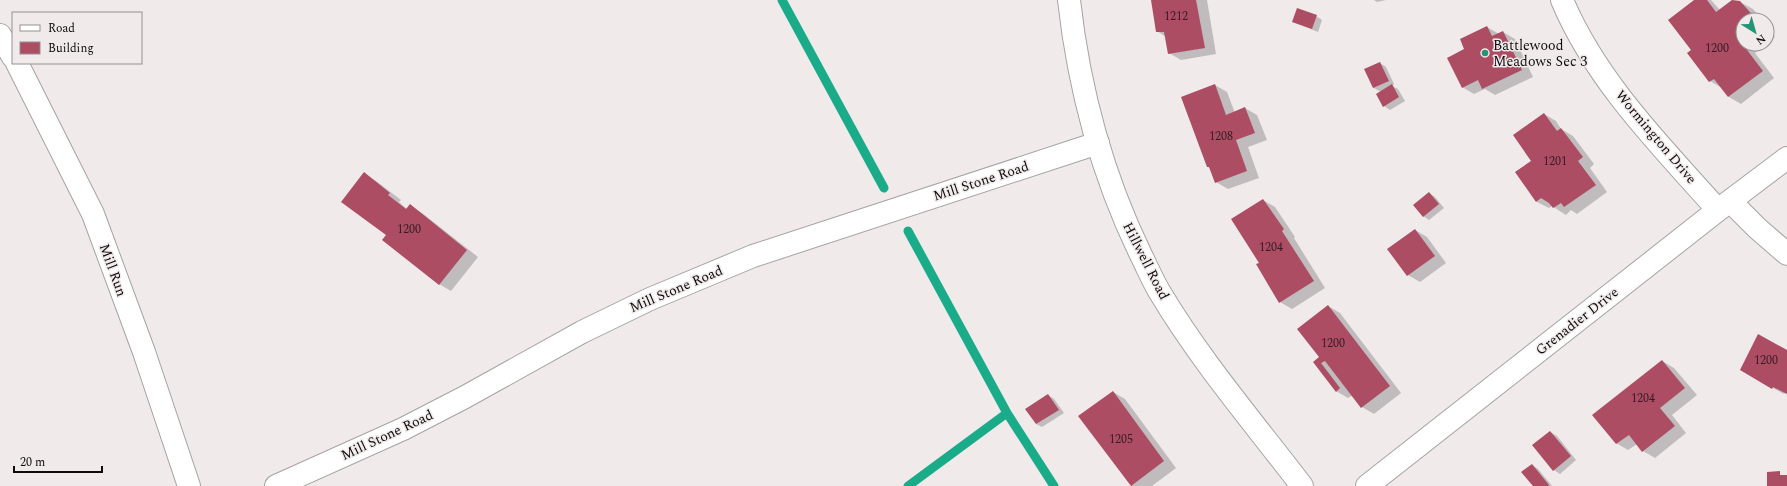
<svg xmlns="http://www.w3.org/2000/svg" width="1787" height="486" font-family="Spectral,serif">
	<style>
		.shadow { fill: #0003 }
		.lines { fill: none; stroke-linecap: round; stroke-linejoin: round }
		.stream { stroke: #1aac89; stroke-width: 9 }
		.building { fill: #ac4d64 }
		.minor-casing { stroke: #a7a2a3; stroke-width: 24 }
		.tertiary-casing { stroke: #a7a2a3; stroke-width: 24 }
		.minor { stroke: #fff; stroke-width: 22 }
		.tertiary { stroke: #fff; stroke-width: 22 }
		.poi-dot { fill: #239577; stroke: #f0eaeb; stroke-width: 1.5 }
		.labels { text-anchor: middle; dominant-baseline: central; stroke-width: 3; stroke-linejoin: round; paint-order: stroke }
		.number-label { font-size: 12px; fill: #351c21 }
		.poi-label { font-size: 14px; fill: #0d0b0b; stroke: #f0eaeb; text-anchor: start }
		.street-label { font-size: 14px; fill: #0d0b0b; stroke: #f0eaeb }
	</style>
	<rect width="100%" height="100%" fill="#f0eaeb"/>
	<!-- shadow -->
	<path class="shadow" d="M1152,0H1207L1216,54L1181,60L1169,53L1166,37L1157,31Z
		M1374,0H1386L1377,2Z
		M1696,0H1711L1720,10L1740,2L1753,9L1762,20H1743V44H1766L1755,53L1774,78L1741,104L1729,97L1722,88L1710,81L1692,50Z
		M1316,16L1322,20L1318,32L1293,22Z
		M1487,27L1499,34L1503,32L1515,39L1533,77L1495,95L1485,89L1474,94L1462,87L1466,49Z
		M1767,27L1775,37L1767,43Z
		M1380,63L1386,67L1394,84L1392,86L1398,89L1405,101L1390,110L1384,106L1381,92L1374,88L1366,69Z
		M1215,85L1227,92L1235,113L1245,108L1257,115L1267,140L1248,147L1259,178L1228,189L1216,182L1211,169L1207,166Z
		M1544,114L1556,121L1561,129L1573,136L1594,164L1590,168L1607,192L1577,214L1571,210L1566,215L1552,206L1549,208L1537,202L1532,161Z
		M364,174L376,181L401,200L399,202L407,209L410,206L422,213L478,257L451,291L439,284L387,235Z
		M1429,193L1435,197L1444,208L1429,220L1423,216Z
		M1263,200L1275,207L1295,237L1294,238L1325,288L1292,309L1280,302L1260,263Z
		M1415,230L1427,237L1446,263L1420,282L1408,275Z
		M1328,306L1340,313L1401,393L1374,414L1362,407L1353,395L1348,398L1336,391L1314,362L1320,357Z
		M1787,351V394L1785,393L1784,394L1771,387Z
		M1662,361L1674,368L1697,395L1672,415L1686,433L1655,458L1643,451L1637,444L1628,450L1616,443Z
		M1113,392L1125,399L1176,468L1152,486H1131Z
		M1048,395L1054,399L1064,413L1042,427L1036,424Z
		M1550,432L1557,436L1576,460L1560,474L1554,470Z
		M1532,465L1538,469L1552,486H1534Z"/>
	<g class="lines">
		<!-- stream -->
		<path class="stream" d="M782,0L884,188
			M908,231L1007,413L1054,486
			M908,486L1007,413"/>
	</g>
	<!-- building -->
	<path class="building" d="M1151,0H1196L1205,48L1168,54L1164,32H1156Z
		M1694,0H1707L1716,12L1732,0L1740,1L1757,20H1743V44H1746L1744,46L1763,71L1728,97L1714,79L1709,82L1687,53L1691,50L1668,20Z
		M1297,8L1317,15L1312,29L1292,22Z
		M1487,26L1492,36L1503,31L1522,70L1482,89L1478,80L1462,88L1447,58L1464,49L1460,39Z
		M1380,62L1389,81L1373,88L1364,69Z
		M1215,84L1226,115L1245,107L1255,133L1236,140L1247,171L1215,183L1209,167H1207L1181,97Z
		M1392,84L1399,97L1383,107L1376,94Z
		M1544,113L1557,131L1561,128L1583,157L1578,161L1596,185L1564,207L1561,203L1553,208L1549,203L1541,198L1536,202L1515,172L1531,161L1513,135Z
		M364,172L390,193L388,195L406,209L410,204L467,250L439,285L382,240L386,235L341,202Z
		M1429,192L1439,204L1423,217L1413,205Z
		M1263,199L1284,229L1282,231L1314,281L1279,303L1256,264L1259,263L1231,219Z
		M1415,229L1435,256L1407,276L1387,249Z
		M1328,305L1390,386L1361,408L1325,361L1321,363L1340,388L1336,392L1313,362L1319,357L1297,329Z
		M1758,334L1787,350V394L1773,387L1772,389L1740,370Z
		M1662,360L1685,388L1660,408L1675,426L1642,452L1629,435L1616,444L1592,415Z
		M1113,391L1164,461L1131,486L1078,416Z
		M1048,394L1059,410L1036,424L1025,409Z
		M1550,431L1571,456L1553,471L1532,445Z
		M1532,464L1549,485L1548,486H1533L1521,472Z
		M1780,471V475H1787V486H1767V472Z"/>
	<g class="lines">
		<defs>
			<path id="minor" d="M1562,0C1596,81 1660,145 1718,210
				M0,35L13,57
				M17,63L93,214L144,352L189,486
				M1730,201L1757,228L1787,254
				M276,486L403,429L465,397L582,332L650,299L753,256L1098,143
				M1367,486L1718,210L1787,158"/>
			<path id="tertiary" d="M1069,0C1079,89 1102,175 1141,255C1147,267 1152,279 1159,291C1200,360 1253,422 1302,486"/>
		</defs>
		<!-- minor casing -->
		<use href="#minor" class="minor-casing"/>
		<!-- tertiary casing -->
		<use href="#tertiary" class="tertiary-casing"/>
		<!-- minor -->
		<use href="#minor" class="minor"/>
		<!-- tertiary -->
		<use href="#tertiary" class="tertiary"/>
	</g>
	<!-- markers -->
	<circle class="poi-dot" cx="1485" cy="53" r="4"/>
	<g class="labels">
		<!-- number labels -->
		<g class="number-label">
			<text x="1176" y="16">1212</text>
			<text x="1717" y="48">1200</text>
			<text x="1221" y="136">1208</text>
			<text x="1555" y="161">1201</text>
			<text x="409" y="229">1200</text>
			<text x="1271" y="247">1204</text>
			<text x="1333" y="343">1200</text>
			<text x="1766" y="360">1200</text>
			<text x="1643" y="398">1204</text>
			<text x="1121" y="439">1205</text>
		</g>
		<!-- poi labels -->
		<g class="poi-label">
			<text x="1493" y="45">Battlewood<tspan x="1493" dy="16">Meadows Sec 3</tspan></text>
		</g>
		<!-- street labels -->
		<g class="street-label">
			<text transform="translate(1656 137) rotate(50)">Wormington Drive</text>
			<text transform="translate(981 181) rotate(-18)">Mill Stone Road</text>
			<text transform="translate(1146 261) rotate(63)">Hillwell Road</text>
			<text transform="translate(113 270) rotate(70)">Mill Run</text>
			<text transform="translate(676 289) rotate(-23)">Mill Stone Road</text>
			<text transform="translate(1577 321) rotate(-38)">Grenadier Drive</text>
			<text transform="translate(387 435) rotate(-25)">Mill Stone Road</text>
		</g>
	</g>
	<!-- legend -->
	<rect x="12" y="12" width="130" height="52" fill="#f0eaeb" stroke="#959191"/>
	<rect x="20" y="25" width="20" height="6" fill="#ffffff" stroke="#959191"/>
	<text x="48" y="32" font-size="12" fill="#0d0b0b">Road</text>
	<rect x="20" y="42" width="20" height="12" fill="#ac4d64" stroke="#959191"/>
	<text x="48" y="52" font-size="12" fill="#0d0b0b">Building</text>
	<!-- north arrow -->
	<g transform="translate(1755 32) rotate(143)"><circle r="19" fill="#f0eaeb" stroke="#959191"/>
	<path d="M0-3L7 15L0 10L-7 15Z" fill="#239577"/>
	<text y="-6" font-size="11" font-weight="bold" text-anchor="middle" fill="#0d0b0b">N</text>
	</g>
	<!-- scale -->
	<path d="M14 466v6h88v-6" fill="none" stroke="#0d0b0b" stroke-width="2"/>
	<text x="20" y="466" font-size="12" fill="#0d0b0b" stroke="#f0eaeb" stroke-width="3" paint-order="stroke">20 m</text>
</svg>
